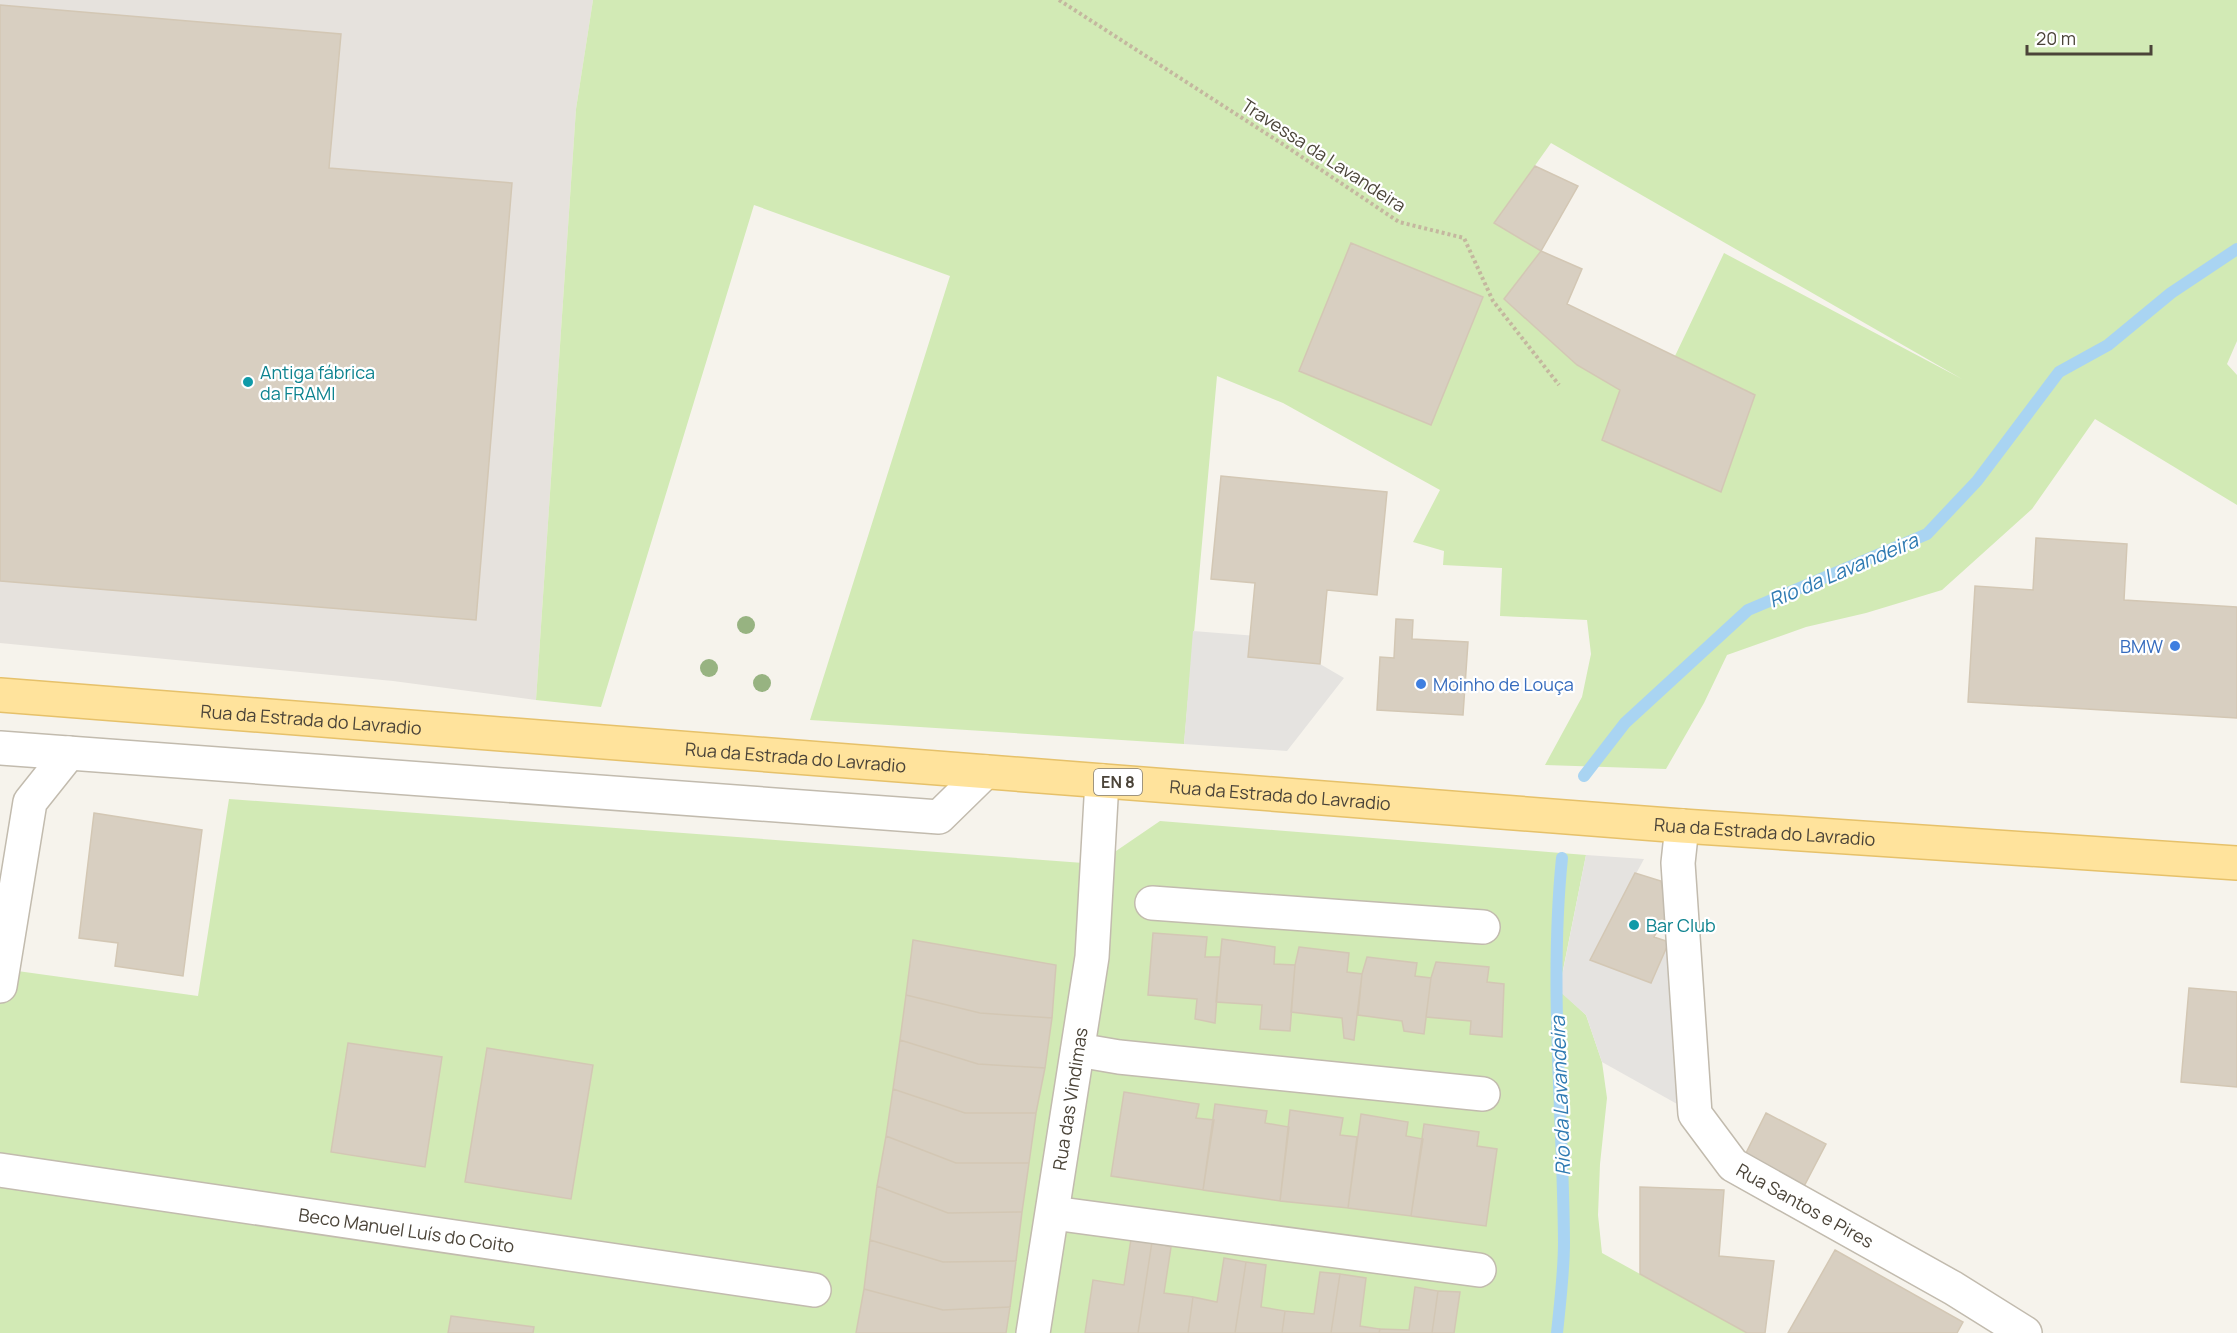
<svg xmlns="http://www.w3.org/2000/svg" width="2237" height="1333" font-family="Manrope,sans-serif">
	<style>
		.industrial { fill: #e6e2dd }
		.green { fill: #d2eab5; fill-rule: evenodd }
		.parking { fill: #e5e3e0 }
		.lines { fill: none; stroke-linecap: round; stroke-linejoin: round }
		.stream { stroke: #a9d4f2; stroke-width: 12 }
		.building { fill: #d8cfc1; stroke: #d3c7b4; stroke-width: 1.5 }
		.minor-casing { stroke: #c2bbae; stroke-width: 36 }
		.major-casing { stroke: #e6c16a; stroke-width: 36 }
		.path { stroke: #c4b79f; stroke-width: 4; stroke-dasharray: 3 3; stroke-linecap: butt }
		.minor { stroke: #fff; stroke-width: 33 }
		.major { stroke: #ffe39c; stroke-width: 33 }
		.tree { fill: #97b381 }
		.culture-dot { fill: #0f9aa8; stroke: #fff; stroke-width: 2 }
		.shop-dot { fill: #3f7fe0; stroke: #fff; stroke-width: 2 }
		.labels { text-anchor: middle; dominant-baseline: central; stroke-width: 4.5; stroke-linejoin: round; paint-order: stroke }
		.shield { fill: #fff; stroke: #817c74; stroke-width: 1.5 }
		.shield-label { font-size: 16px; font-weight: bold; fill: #4b4439 }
		.street-label { font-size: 18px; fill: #4b4439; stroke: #fff }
		.culture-label { font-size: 18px; fill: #0d838f; stroke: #fff; text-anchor: start }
		.shop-label { font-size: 18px; fill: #366cbe; stroke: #fff; text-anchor: end }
		.water-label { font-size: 20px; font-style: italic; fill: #2e7ab2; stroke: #fff }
	</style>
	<rect width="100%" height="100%" fill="#f6f3ec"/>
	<!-- industrial -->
	<path class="industrial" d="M0,0H593L576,109L536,700L393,681L0,643Z"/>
	<!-- green -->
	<path class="green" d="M593,0H2237V341L2227,364L2237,375V505L2095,419L2032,509L1942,590L1866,613L1806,627L1727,655L1704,703L1666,769L1545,765L1582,697L1591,654L1587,620L1500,616L1502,568L1443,565L1444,551L1413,542L1440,490L1283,403L1217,376L1184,744L810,720L950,276L754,205L601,707L536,700L576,109ZM1551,143L1962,379L1724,253L1675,356L1755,395L1721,492L1602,440L1620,390L1577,365L1504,299L1541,251L1494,223Z
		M229,799L1097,864L1160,821L1586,855L1559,990L1586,1015L1602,1062L1607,1098L1600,1164L1598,1215L1602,1253L1747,1333H0V986L3,969L198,996Z"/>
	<!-- parking -->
	<path class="parking" d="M1193,631L1257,636L1248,657L1320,664L1344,678L1287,751L1184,744Z
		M1586,855L1644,859L1590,959L1651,983L1669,942L1673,1032L1695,1114L1602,1062L1586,1015L1559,991Z"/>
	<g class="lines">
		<!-- stream -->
		<path class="stream" d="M1584,776L1625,723L1748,610L1927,534L1977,481L2059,372L2108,345L2171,293L2237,249
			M1557,1333C1560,1303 1564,1272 1564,1242C1563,1114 1549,985 1562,858"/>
	</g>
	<!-- building -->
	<path class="building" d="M0,5L341,34L329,168L512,183L476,620L0,581Z
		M1535,166L1578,186L1541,251L1494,223Z
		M1351,243L1483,297L1431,425L1299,371Z
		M1541,251L1582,269L1567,304L1755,395L1721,492L1602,440L1620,390L1577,365L1504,299Z
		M1221,476L1387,492L1377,595L1327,590L1320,664L1248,657L1255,583L1211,579Z
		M2036,538L2127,544L2124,600L2237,607V718L1968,702L1975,586L2033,590Z
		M1396,619L1413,620L1412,639L1468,642L1463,715L1377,710L1380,657L1394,658Z
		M94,813L202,830L183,976L115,966L118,943L79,938Z
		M1635,873L1661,881L1667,914L1654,937L1669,942L1651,983L1590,960Z
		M1153,933L1207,937L1205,957H1220L1215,1023L1195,1019L1197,999L1148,995Z
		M1222,939L1275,947L1274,964L1295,965L1290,1031L1260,1029L1262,1005L1216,1002Z
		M913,940L1056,965L1052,1018L980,1013L906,995Z
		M1299,947L1349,953L1347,972L1362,974L1354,1040L1344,1038L1342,1018L1291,1012L1295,965Z
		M1367,957L1417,963L1415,976L1431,978L1424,1034L1404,1031L1402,1021L1358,1015L1362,974Z
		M1436,962L1489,967L1487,982L1504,984L1502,1037L1470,1034L1471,1021L1426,1017L1431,978Z
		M2189,988L2237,992V1087L2181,1082Z
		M906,995L980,1013L1052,1018L1045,1068L978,1064L900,1040Z
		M900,1040L978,1064L1045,1068L1036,1113H965L893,1089Z
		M348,1043L442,1057L425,1167L331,1152Z
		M487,1048L593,1065L571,1199L465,1182Z
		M893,1089L965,1113H1036L1029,1163H956L886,1136Z
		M1124,1092L1199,1104L1196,1118L1214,1120L1203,1190L1111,1176Z
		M1215,1104L1267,1111L1265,1123L1289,1127L1280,1201L1203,1190Z
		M1290,1110L1343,1118L1340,1135L1357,1137L1348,1208L1280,1201Z
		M1766,1113L1826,1144L1800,1194L1741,1163Z
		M1361,1114L1408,1122L1406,1136L1423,1139L1411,1216L1348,1208Z
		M1424,1124L1479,1132L1477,1146L1497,1149L1486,1226L1411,1216Z
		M886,1136L956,1163H1029L1022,1212L948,1213L877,1186Z
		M877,1186L948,1213L1022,1212L1016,1261L943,1262L870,1240Z
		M1640,1187L1724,1190L1719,1256L1774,1261L1765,1333H1747L1640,1274Z
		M1131,1239L1152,1242L1138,1333H1085L1093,1280L1124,1285Z
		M870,1240L943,1262L1016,1261L1010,1307L943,1310L864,1289Z
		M1152,1242L1171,1247L1164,1293L1193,1297L1188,1333H1138Z
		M1835,1250L1963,1322L1957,1333H1788Z
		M1224,1258L1246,1262L1235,1333H1188L1193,1297L1217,1302Z
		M1246,1262L1266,1265L1261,1307L1285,1311L1282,1333H1235Z
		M1320,1272L1340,1274L1331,1333H1282L1285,1311L1314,1314Z
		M1340,1274L1366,1278L1360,1326L1380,1329L1379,1333H1331Z
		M1415,1287L1438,1291L1432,1333H1379L1380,1329L1409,1330Z
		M864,1289L943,1310L1010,1307L1006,1333H856Z
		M1438,1291L1460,1292L1454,1333H1432Z
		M451,1316L534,1327L533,1333H448Z"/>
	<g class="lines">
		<defs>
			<g id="minor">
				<path d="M0,748L939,817L985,772"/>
				<path id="s1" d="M1682,826L1678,863L1695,1114L1733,1165L1953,1288L2025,1333"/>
				<path d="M1152,903L1483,927"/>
				<path d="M0,986L30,802L69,753"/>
				<path d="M1078,1050L1119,1057L1483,1094"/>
				<path id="s2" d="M0,1170L814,1290"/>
				<path d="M1053,1213L1479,1270"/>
				<path id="s3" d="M1033,1333L1092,957L1102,781"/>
			</g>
			<g id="major">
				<path id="s4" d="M0,695L1682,826L2237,863"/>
			</g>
		</defs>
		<!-- minor casing -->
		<use href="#minor" class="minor-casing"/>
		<!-- major casing -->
		<use href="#major" class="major-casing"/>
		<!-- path -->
		<path class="path" d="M1059,0L1284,145L1399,222L1464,238L1493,301L1559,385"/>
		<!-- minor -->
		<use href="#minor" class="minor"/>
		<!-- major -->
		<use href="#major" class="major"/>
	</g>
	<!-- trees -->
	<g class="tree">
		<circle cx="746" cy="625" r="9"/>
		<circle cx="709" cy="668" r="9"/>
		<circle cx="762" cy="683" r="9"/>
	</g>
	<!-- markers -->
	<g class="culture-dot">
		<circle cx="248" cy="382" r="6"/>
		<circle cx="1634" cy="925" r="6"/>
	</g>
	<g class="shop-dot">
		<circle cx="2175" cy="646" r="6"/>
		<circle cx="1421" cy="684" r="6"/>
	</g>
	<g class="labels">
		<!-- shield labels -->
		<rect class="shield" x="1094" y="769" width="48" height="26" rx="4.5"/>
		<g class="shield-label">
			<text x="1118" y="782">EN 8</text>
		</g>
		<!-- street labels -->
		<g class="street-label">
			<text transform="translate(1324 155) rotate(33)">Travessa da Lavandeira</text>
			<text stroke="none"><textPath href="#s4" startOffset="312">Rua da Estrada do Lavradio</textPath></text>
			<text stroke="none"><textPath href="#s4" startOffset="798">Rua da Estrada do Lavradio</textPath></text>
			<text stroke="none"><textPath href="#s4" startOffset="1284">Rua da Estrada do Lavradio</textPath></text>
			<text stroke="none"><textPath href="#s4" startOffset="1770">Rua da Estrada do Lavradio</textPath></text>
			<text stroke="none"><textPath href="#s3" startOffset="237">Rua das Vindimas</textPath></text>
			<text stroke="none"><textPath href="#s1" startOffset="435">Rua Santos e Pires</textPath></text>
			<text stroke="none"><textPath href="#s2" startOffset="411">Beco Manuel Luís do Coito</textPath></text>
		</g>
		<!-- culture labels -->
		<g class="culture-label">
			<text x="260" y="372">Antiga fábrica<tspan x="260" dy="21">da FRAMI</tspan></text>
			<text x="1646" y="925">Bar Club</text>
		</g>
		<!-- shop labels -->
		<g class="shop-label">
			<text x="2163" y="646">BMW</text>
			<text x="1433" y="684" text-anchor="start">Moinho de Louça</text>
		</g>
		<!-- water labels -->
		<g class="water-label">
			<text transform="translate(1843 570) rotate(-23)">Rio da Lavandeira</text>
			<text transform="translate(1560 1096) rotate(-92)">Rio da Lavandeira</text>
		</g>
	</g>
	<!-- scale -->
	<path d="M2027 45v9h124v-9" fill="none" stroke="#4b4439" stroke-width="3"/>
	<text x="2036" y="45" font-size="18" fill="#4b4439" stroke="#ffffff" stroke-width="4.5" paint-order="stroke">20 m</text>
</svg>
